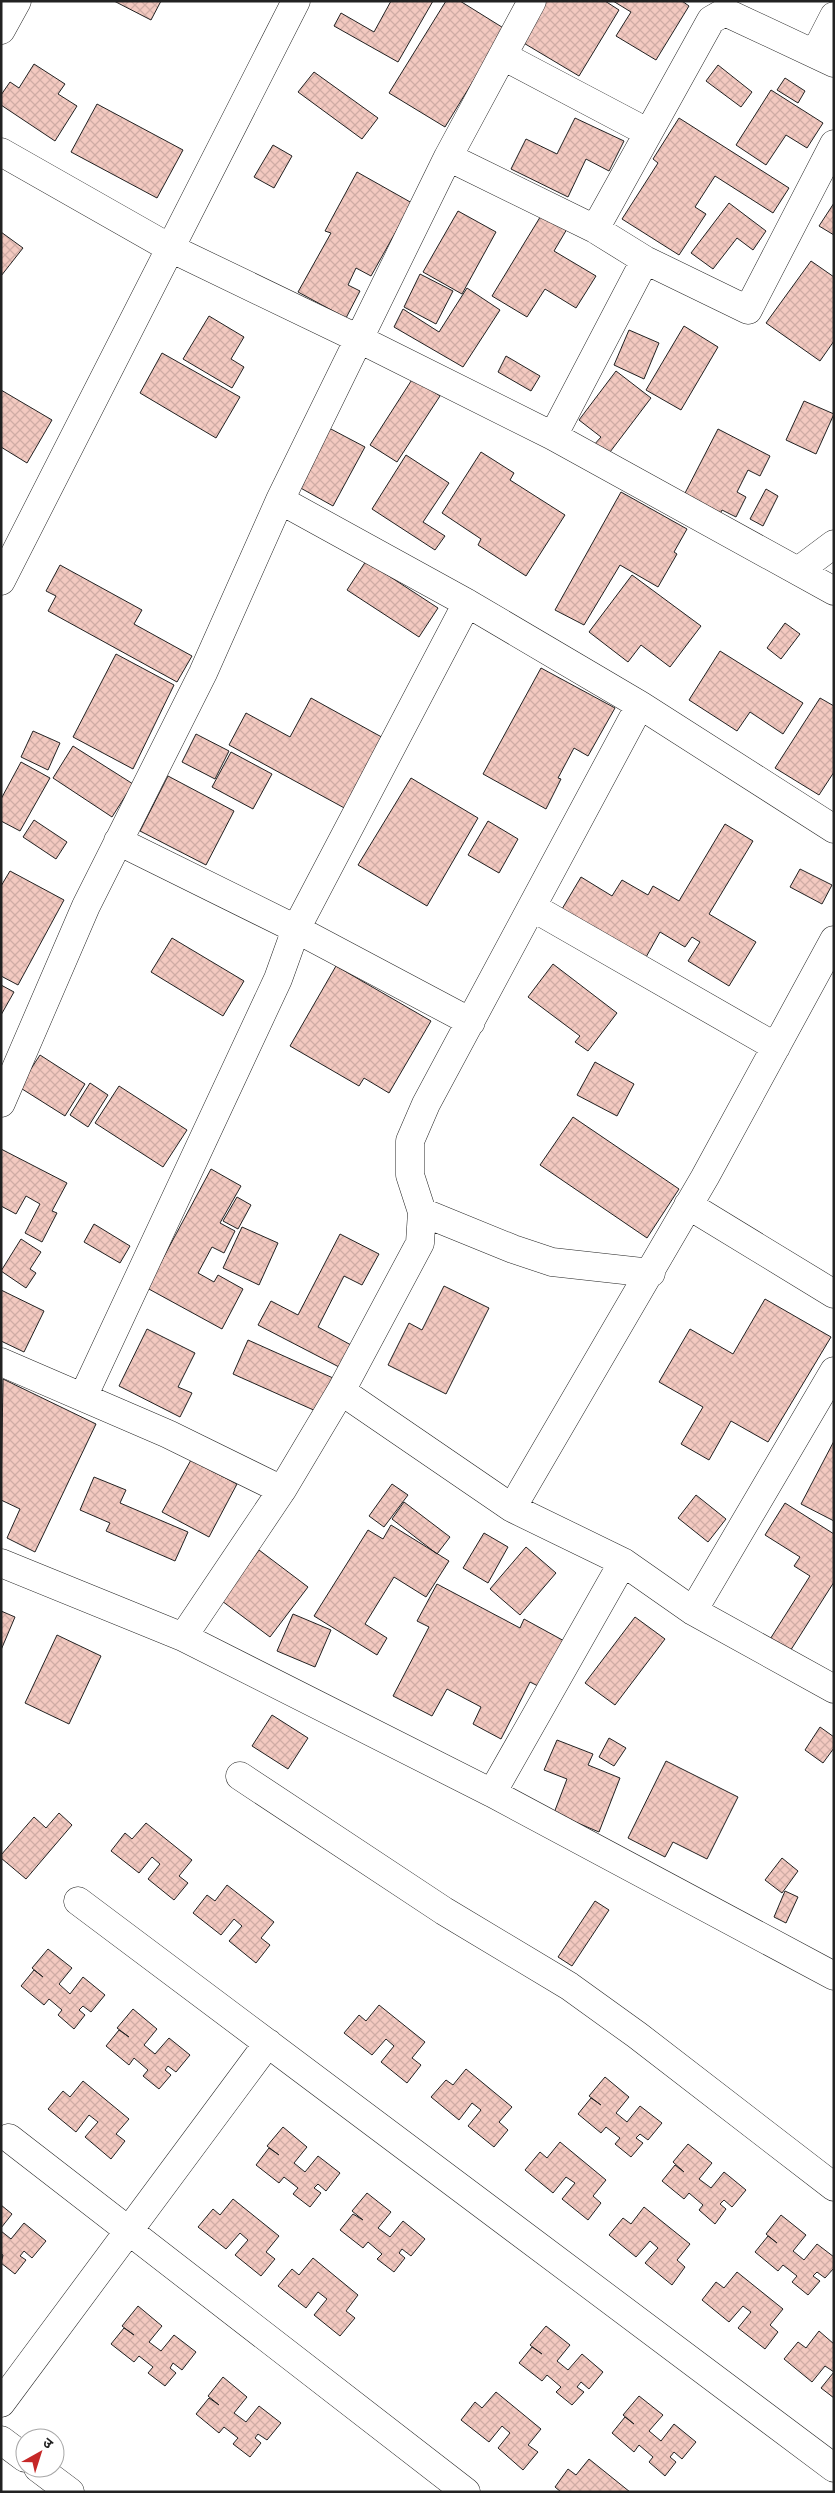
<svg xmlns="http://www.w3.org/2000/svg" width="835" height="2493" font-family="Ubuntu,'Noto Sans Devanagari',sans-serif">
	<style>
		.building { fill: url(#building-cross-hatch); stroke: #222 }
		.lines { fill: none; stroke-linecap: round; stroke-linejoin: round }
		.minor-casing { stroke: #222; stroke-width: 29 }
		.minor { stroke: #fff; stroke-width: 28 }
	</style>
	<defs>
		<pattern id="building-cross-hatch" width="8" height="8" patternUnits="userSpaceOnUse" patternTransform="scale(1.25)"><rect width="8" height="8" fill="#f3c9c0"/><path d="M0 0l8 8M0 8l8-8" fill="none" stroke="#d0aca5"/></pattern>
	</defs>
	<rect width="100%" height="100%" fill="#fff"/>
	<!-- building -->
	<path class="building" d="M114,1H161L151,20Z
		M391,1H433L398,62L334,26L341,13L374,32Z
		M446,1H460L505,29L445,127L389,93Z
		M546,1H605L619,10L579,76L522,42Z
		M613,1H682L689,6L656,60L616,36L631,12Z
		M34,64L65,84L58,94L77,106L55,141L1,105V95L10,82L19,88Z
		M718,65L752,92L741,107L706,81Z
		M314,72L378,118L362,139L298,92Z
		M785,78L805,91L798,103L777,90Z
		M771,90L823,123L807,148L786,135L766,165L736,145Z
		M97,104L183,150L157,198L71,152Z
		M575,118L624,141L609,171L586,159L568,197L511,169L526,139L557,154Z
		M679,118L789,188L773,213L715,176L695,207L706,214L679,255L622,219L658,163L653,159Z
		M273,145L292,156L274,188L254,177Z
		M357,172L412,203L371,276L356,268L348,285L360,291L346,318L298,292L331,233L325,231Z
		M729,203L766,231L753,250L737,238L713,269L691,253Z
		M834,203V235L819,226Z
		M458,211L496,232L462,294L423,272Z
		M542,214L567,229L554,251L596,276L576,308L545,289L527,317L492,296Z
		M1,232L23,248L1,276Z
		M811,261L834,277V341L820,361L766,323Z
		M420,274L453,291L436,324L404,307Z
		M467,288L500,310L463,367L394,327L403,309L439,332Z
		M209,316L244,337L231,359L244,367L232,388L183,359Z
		M684,326L718,347L681,410L646,390Z
		M629,330L659,343L644,379L614,365Z
		M162,353L240,397L216,438L140,393Z
		M506,356L540,376L531,391L498,372Z
		M616,371L651,398L607,456L593,446L601,437L579,420Z
		M413,378L440,396L397,462L370,445Z
		M1,390L52,420L27,463L1,447Z
		M804,401L834,414L816,454L786,440Z
		M329,428L365,447L333,506L297,486Z
		M718,429L770,456L760,476L748,470L737,492L746,497L736,517L722,510L719,516L683,497Z
		M481,452L514,473L510,480L565,515L526,576L478,545L481,539L442,513Z
		M406,455L449,483L423,522L445,536L435,550L372,509Z
		M766,489L778,496L763,526L750,519Z
		M621,492L687,529L674,552L677,554L658,587L620,565L584,625L555,610Z
		M366,561L438,608L419,637L347,590Z
		M60,565L142,610L134,624L192,656L177,682L48,611L56,596L46,591Z
		M632,575L701,626L670,667L641,645L628,662L589,632Z
		M785,623L800,634L781,659L767,648Z
		M720,651L803,703L783,734L750,712L737,731L689,700Z
		M116,654L174,685L133,769L73,737Z
		M541,668L615,708L588,756L574,748L558,778L561,779L546,809L483,774Z
		M311,698L387,740L348,810L229,745L246,713L290,737Z
		M820,698L834,706V772L819,795L775,768Z
		M33,731L60,743L48,770L21,757Z
		M196,734L229,751L215,779L182,762Z
		M73,746L133,784L112,817L53,778Z
		M231,752L272,774L253,809L212,787Z
		M21,762L50,778L20,831L1,821V799Z
		M168,776L234,811L206,865L140,831Z
		M411,778L478,818L427,906L358,865Z
		M34,820L67,842L56,859L23,837Z
		M488,821L518,839L499,873L468,855Z
		M725,824L753,841L709,914L756,942L729,986L688,961L700,942L692,937L685,947L660,932L645,959L562,909L581,877L612,896L622,880L648,895L653,886L679,901Z
		M800,869L832,885L822,904L790,887Z
		M10,871L64,900L18,985L1,976V886Z
		M172,938L244,981L223,1016L151,972Z
		M553,964L617,1013L588,1051L575,1042L580,1036L528,997Z
		M336,966L431,1021L389,1093L364,1078L359,1086L290,1046Z
		M1,985L14,992L1,1015Z
		M40,1055L85,1084L65,1116L19,1087Z
		M595,1062L634,1084L617,1116L577,1095Z
		M90,1083L108,1095L88,1127L70,1115Z
		M119,1086L187,1130L163,1167L95,1123Z
		M573,1117L679,1189L647,1238L540,1165Z
		M1,1149L67,1183L52,1211L57,1213L42,1242L25,1233L40,1204L26,1196L16,1214L1,1206Z
		M211,1169L241,1186L220,1223L235,1231L224,1253L212,1247L198,1273L214,1282L218,1275L243,1289L222,1329L147,1288Z
		M237,1197L251,1205L238,1229L223,1221Z
		M94,1224L130,1246L120,1263L84,1242Z
		M242,1227L278,1243L259,1285L223,1268Z
		M340,1234L379,1254L362,1285L344,1276L318,1327L351,1345L339,1367L258,1325L271,1301L298,1315Z
		M21,1239L41,1252L30,1269L36,1273L26,1288L1,1271Z
		M444,1286L489,1308L446,1394L388,1365L409,1323L422,1330Z
		M1,1290L44,1311L24,1352L1,1341Z
		M765,1299L831,1337L768,1442L731,1421L709,1460L681,1444L703,1407L659,1382L690,1329L733,1354Z
		M147,1329L195,1353L178,1387L192,1393L180,1417L119,1386Z
		M248,1340L333,1378L318,1412L233,1374Z
		M3,1379L96,1424L35,1552L7,1538L20,1509L1,1500Z
		M834,1441V1521L801,1504Z
		M191,1460L237,1484L209,1537L162,1512Z
		M94,1477L126,1490L120,1503L188,1532L175,1561L106,1531L110,1523L80,1510Z
		M392,1484L408,1495L384,1527L369,1516Z
		M696,1495L726,1519L708,1542L678,1518Z
		M404,1502L450,1537L437,1554L392,1519Z
		M785,1503L834,1534V1582L787,1656L767,1644L810,1576L794,1566L800,1557L765,1535Z
		M391,1525L449,1561L426,1597L394,1577L365,1624L387,1638L377,1655L314,1616L368,1530L383,1539Z
		M484,1533L508,1547L488,1583L463,1568Z
		M526,1547L556,1573L520,1615L490,1589Z
		M259,1550L308,1587L270,1637L222,1601Z
		M437,1584L520,1628L524,1619L566,1642L542,1688L530,1682L501,1739L473,1724L481,1707L447,1689L432,1716L393,1696L429,1627L417,1621Z
		M1,1611L15,1617L1,1650Z
		M293,1614L331,1630L315,1667L277,1651Z
		M635,1617L665,1639L615,1705L585,1683Z
		M57,1635L101,1656L69,1724L25,1703Z
		M272,1715L308,1738L288,1769L252,1746Z
		M820,1727L834,1737V1748L823,1763L805,1750Z
		M609,1738L626,1748L614,1766L599,1757Z
		M557,1740L593,1754L588,1765L620,1778L599,1832L554,1813L567,1779L544,1770Z
		M666,1761L738,1797L707,1859L673,1842L665,1857L628,1838Z
		M59,1813L72,1825L26,1879L1,1858V1855L34,1817L46,1828Z
		M146,1823L192,1860L179,1876L188,1883L174,1900L148,1879L160,1864L152,1857L139,1873L111,1851L125,1833L132,1839Z
		M782,1858L798,1871L782,1893L765,1880Z
		M227,1885L274,1922L261,1938L270,1945L256,1963L229,1941L242,1926L234,1919L221,1935L193,1913L207,1895L215,1901Z
		M785,1891L798,1897L786,1923L774,1917Z
		M595,1901L609,1910L572,1966L558,1957Z
		M48,1949L72,1968L59,1984L70,1994L83,1977L105,1995L91,2012L83,2006L79,2010L85,2015L74,2029L58,2015L62,2010L49,1999L44,2005L21,1986L34,1970L43,1977L32,1968Z
		M379,2005L425,2042L412,2058L421,2065L407,2083L381,2062L394,2046L386,2039L372,2055L344,2033L359,2015L366,2021Z
		M133,2009L157,2029L144,2045L155,2054L169,2038L190,2055L176,2072L168,2066L165,2070L171,2075L159,2089L143,2076L148,2070L134,2058L129,2065L106,2046L119,2030L129,2037L117,2028Z
		M466,2069L512,2107L499,2122L508,2130L494,2147L468,2126L481,2110L472,2103L459,2120L431,2097L446,2080L453,2085Z
		M605,2077L629,2097L616,2113L627,2122L640,2106L662,2123L648,2140L640,2134L636,2138L643,2143L631,2157L615,2144L620,2138L606,2127L601,2133L578,2114L591,2098L601,2105L589,2096Z
		M83,2081L129,2119L116,2134L125,2141L111,2159L85,2137L98,2122L89,2115L76,2132L48,2109L63,2091L70,2097Z
		M283,2127L307,2147L294,2163L305,2172L318,2156L340,2173L326,2191L318,2184L314,2188L321,2193L310,2207L293,2194L298,2188L284,2177L279,2183L256,2165L269,2148L279,2155L267,2146Z
		M560,2142L606,2180L593,2196L601,2203L588,2220L562,2199L575,2183L566,2177L553,2193L525,2170L540,2152L547,2158Z
		M688,2144L712,2163L699,2179L711,2188L724,2172L746,2190L732,2207L724,2200L720,2204L726,2209L715,2224L699,2210L703,2205L689,2193L684,2199L662,2181L675,2165L684,2172L673,2162Z
		M367,2193L391,2212L378,2228L390,2237L403,2221L425,2239L411,2256L402,2249L399,2253L405,2258L394,2272L377,2259L382,2254L368,2242L363,2248L340,2230L353,2214L363,2220L352,2211Z
		M233,2199L279,2236L266,2252L275,2259L261,2276L235,2255L248,2240L240,2233L226,2249L198,2227L213,2209L220,2215Z
		M1,2205L12,2214L1,2228Z
		M644,2207L690,2244L677,2260L685,2267L672,2285L645,2263L658,2248L650,2241L636,2257L609,2235L623,2218L631,2224Z
		M781,2215L806,2235L793,2251L804,2260L817,2244L834,2257V2268L825,2278L817,2272L813,2276L820,2281L808,2295L792,2282L797,2276L783,2265L778,2271L755,2252L768,2236L777,2243L766,2234Z
		M24,2223L46,2241L32,2258L24,2251L20,2256L26,2260L15,2274L1,2263L3,2255L1,2254V2231L11,2239Z
		M313,2258L358,2295L346,2311L355,2318L340,2336L314,2315L327,2299L318,2292L306,2308L278,2286L292,2269L299,2275Z
		M737,2272L783,2309L770,2325L778,2332L765,2349L738,2328L751,2312L743,2306L729,2322L702,2300L716,2282L724,2288Z
		M138,2306L162,2326L149,2342L161,2351L174,2335L196,2352L182,2370L173,2363L170,2368L176,2373L165,2386L148,2373L153,2367L139,2356L134,2362L111,2344L124,2328L134,2335L122,2326Z
		M546,2326L570,2345L557,2361L568,2370L582,2354L603,2372L589,2389L581,2382L577,2387L584,2392L572,2405L556,2392L561,2387L547,2375L542,2381L519,2363L532,2347L542,2354L530,2345Z
		M819,2331L834,2344V2398L821,2388L834,2372L825,2366L812,2382L784,2359L798,2342L806,2348Z
		M223,2377L247,2397L234,2413L246,2422L259,2406L281,2423L267,2440L258,2434L255,2438L261,2443L250,2457L233,2444L238,2438L224,2427L219,2433L196,2414L209,2398L219,2405L208,2396Z
		M496,2392L541,2429L528,2445L538,2452L523,2470L498,2448L510,2433L502,2426L489,2442L461,2420L475,2402L482,2408Z
		M639,2396L663,2415L649,2431L661,2441L674,2424L696,2442L682,2459L674,2452L670,2457L676,2462L665,2476L649,2462L653,2457L639,2445L634,2452L612,2433L625,2417L634,2424L623,2415Z
		M589,2459L630,2492H561L555,2487L568,2469L576,2475Z"/>
	<g class="lines">
		<defs>
			<path id="minor" d="M1,30L17,1
				M815,53L834,16
				M503,56L647,132
				M1,152L170,248L359,339L553,436L834,591
				M448,157L595,229L645,260L748,310L834,144
				M595,229L711,20L725,12L834,63
				M553,436L645,260
				M280,500L467,603L640,705L834,829
				M798,571L834,544
				M1,581L296,1
				M118,841L296,929L471,1022
				M532,907L776,1047
				M1,1103L86,906L203,673L280,500L448,157L532,1
				M688,1205L834,1294
				M422,1212L513,1249L552,1262L651,1273
				M1,1362L168,1434L282,1490
				M341,1391L512,1508L623,1562L693,1611L834,1689
				M83,1397L278,979L296,929L467,603
				M512,1508L705,1177L834,940
				M1,1563L183,1637L492,1793L834,1976
				M693,1611L834,1371
				M183,1637L282,1490L341,1391L420,1243L422,1212L410,1175V1141L426,1104L640,705
				M240,1776L444,1911L569,1986L637,2035L834,2187
				M492,1793L623,1562
				M78,1901L834,2468
				M9,2138L466,2492
				M1,2403L268,2043
				M1,2440L25,2458
				M38,2468L70,2492"/>
		</defs>
		<!-- minor casing -->
		<use href="#minor" class="minor-casing"/>
		<!-- minor -->
		<use href="#minor" class="minor"/>
	</g>
	<!-- border -->
	<rect width="835" height="2493" fill="none" stroke="#222222" stroke-width="5"/>
	<!-- north arrow -->
	<g transform="translate(40 2453) rotate(39)"><circle r="24" fill="#ffffff" stroke="#a7a7a7"/>
	<path d="M0-4L9 19L0 12L-9 19Z" fill="#c62828"/>
	<text y="-8" font-size="14" font-weight="bold" text-anchor="middle" fill="#222222">उ</text>
	</g>
</svg>
